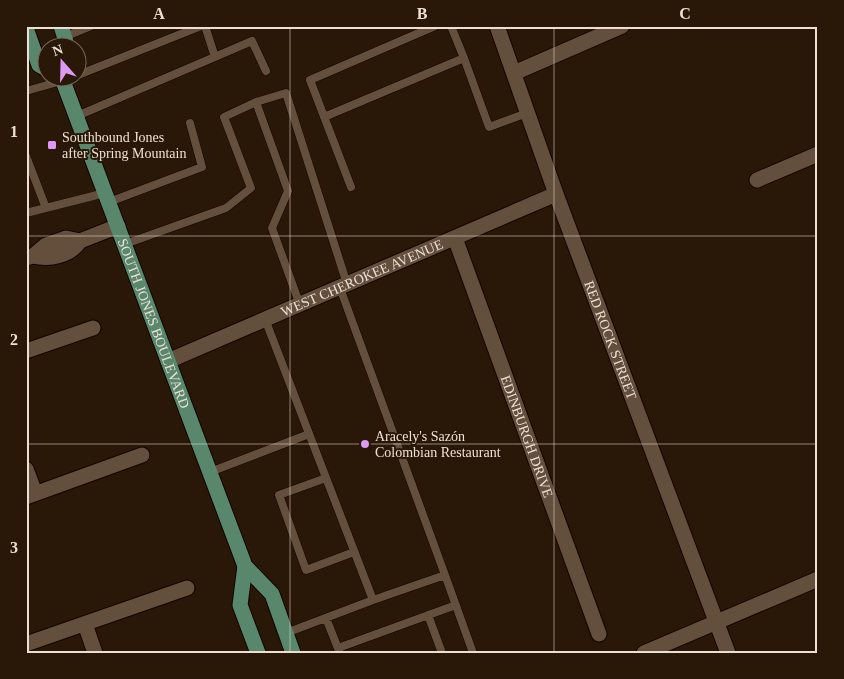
<svg xmlns="http://www.w3.org/2000/svg" width="844" height="679" font-family="'Times New Roman',serif">
	<style>
		.lines { fill: none; stroke-linecap: round; stroke-linejoin: round }
		.service-casing { stroke: #110400; stroke-width: 9 }
		.minor-casing { stroke: #110400; stroke-width: 17 }
		.tertiary-casing { stroke: #110400; stroke-width: 17 }
		.primary-casing { stroke: #110400; stroke-width: 17 }
		.service { stroke: #634f3c; stroke-width: 8 }
		.minor { stroke: #634f3c; stroke-width: 15 }
		.tertiary { stroke: #634f3c; stroke-width: 15 }
		.primary { stroke: #58876c; stroke-width: 15 }
		.grid { fill: none; stroke: #ece0d5; stroke-width: 1; stroke-opacity: 0.55 }
		.poi-dot { fill: #dc99f4; stroke: #291807; stroke-width: 2 }
		.labels { text-anchor: middle; dominant-baseline: central; stroke-width: 4; stroke-linejoin: round; paint-order: stroke }
		.poi-label { font-size: 14px; fill: #ece0d5; stroke: #291807; text-anchor: start }
		.street-label { font-size: 14px; fill: #ece0d5; stroke: #291807 }
		.neatline { fill: none; stroke: #ece0d5; stroke-width: 2 }
		.grid-label { font-size: 16px; text-anchor: middle; font-weight: bold; fill: #ece0d5 }
	</style>
	<rect width="100%" height="100%" fill="#291807"/>
	<g class="lines">
		<defs>
			<path id="service" d="M205,26L215,57
				M451,26L464,58
				M64,37L91,26
				M78,75L201,26
				M26,91L72,78
				M256,102L286,93L347,284
				M77,116L252,41L266,71
				M324,117L464,58L489,127L527,113
				M26,156L46,208
				M351,187L310,80L435,26
				M109,202L202,167L190,123
				M26,213L105,193
				M125,244L226,208L251,188L224,117L256,102L288,191L272,228L300,305
				M340,288L445,575
				M265,319L373,600L286,633
				M210,472L309,434
				M326,478L279,495L306,570L354,552
				M373,600L445,575L473,653
				M428,615L442,653
				M326,618L339,651
				M338,648L456,605"/>
			<g id="minor">
				<path id="s1" d="M497,26L556,194L728,653"/>
				<path d="M514,73L622,26"/>
				<path d="M757,180L818,154"/>
				<path id="s2" d="M455,238L599,634"/>
				<path d="M33,256C50,260 70,256 80,241"/>
				<path d="M26,258L33,256L46,245L66,238L80,241L118,226"/>
				<path d="M26,351L93,328"/>
				<path id="s3" d="M168,361L556,194"/>
				<path d="M26,469L35,493"/>
				<path d="M26,497L142,455"/>
				<path d="M85,624L95,653"/>
				<path d="M26,644L187,588"/>
			</g>
			<path id="tertiary" d="M644,653L818,579"/>
			<g id="primary">
				<path d="M61,26L68,48"/>
				<path d="M26,28L39,65L48,70"/>
				<path id="s4" d="M64,78L63,81L245,566L272,594L293,653"/>
				<path d="M245,566L240,605L258,653"/>
			</g>
		</defs>
		<!-- service casing -->
		<use href="#service" class="service-casing"/>
		<!-- minor casing -->
		<use href="#minor" class="minor-casing"/>
		<!-- tertiary casing -->
		<use href="#tertiary" class="tertiary-casing"/>
		<!-- primary casing -->
		<use href="#primary" class="primary-casing"/>
		<!-- service -->
		<use href="#service" class="service"/>
		<!-- minor -->
		<use href="#minor" class="minor"/>
		<!-- tertiary -->
		<use href="#tertiary" class="tertiary"/>
		<!-- primary -->
		<use href="#primary" class="primary"/>
	</g>
	<!-- grid -->
	<path class="grid" d="M290,26V653M554,26V653M26,236H818M26,444H818"/>
	<!-- markers -->
	<g class="poi-dot">
		<rect x="47" y="140" width="10" height="10" rx="2.5"/>
		<circle cx="365" cy="444" r="5"/>
	</g>
	<g class="labels">
		<!-- poi labels -->
		<g class="poi-label">
			<text x="62" y="137">Southbound Jones<tspan x="62" dy="16">after Spring Mountain</tspan></text>
			<text x="375" y="436">Aracely's Sazón<tspan x="375" dy="16">Colombian Restaurant</tspan></text>
		</g>
		<!-- street labels -->
		<g class="street-label">
			<text stroke="none"><textPath href="#s3" startOffset="211">WEST CHEROKEE AVENUE</textPath></text>
			<text stroke="none"><textPath href="#s4" startOffset="262">SOUTH JONES BOULEVARD</textPath></text>
			<text stroke="none"><textPath href="#s1" startOffset="334">RED ROCK STREET</textPath></text>
			<text stroke="none"><textPath href="#s2" startOffset="211">EDINBURGH DRIVE</textPath></text>
		</g>
	</g>
	<!-- border -->
	<rect width="844" height="679" fill="none" stroke="#291807" stroke-width="55"/>
	<!-- north arrow -->
	<g transform="translate(62 62) rotate(340)"><circle r="24" fill="#291807" stroke="#776859"/>
	<path d="M0-4L9 19L0 12L-9 19Z" fill="#dc99f4"/>
	<text y="-8" font-size="14" font-weight="bold" text-anchor="middle" fill="#ece0d5">N</text>
	</g>
	<rect x="28" y="28" width="788" height="624" class="neatline"/>
	<g class="grid-label">
		<text x="159" y="19">A</text>
		<text x="422" y="19">B</text>
		<text x="685" y="19">C</text>
		<text x="14" y="137">1</text>
		<text x="14" y="345">2</text>
		<text x="14" y="553">3</text>
	</g>
</svg>
